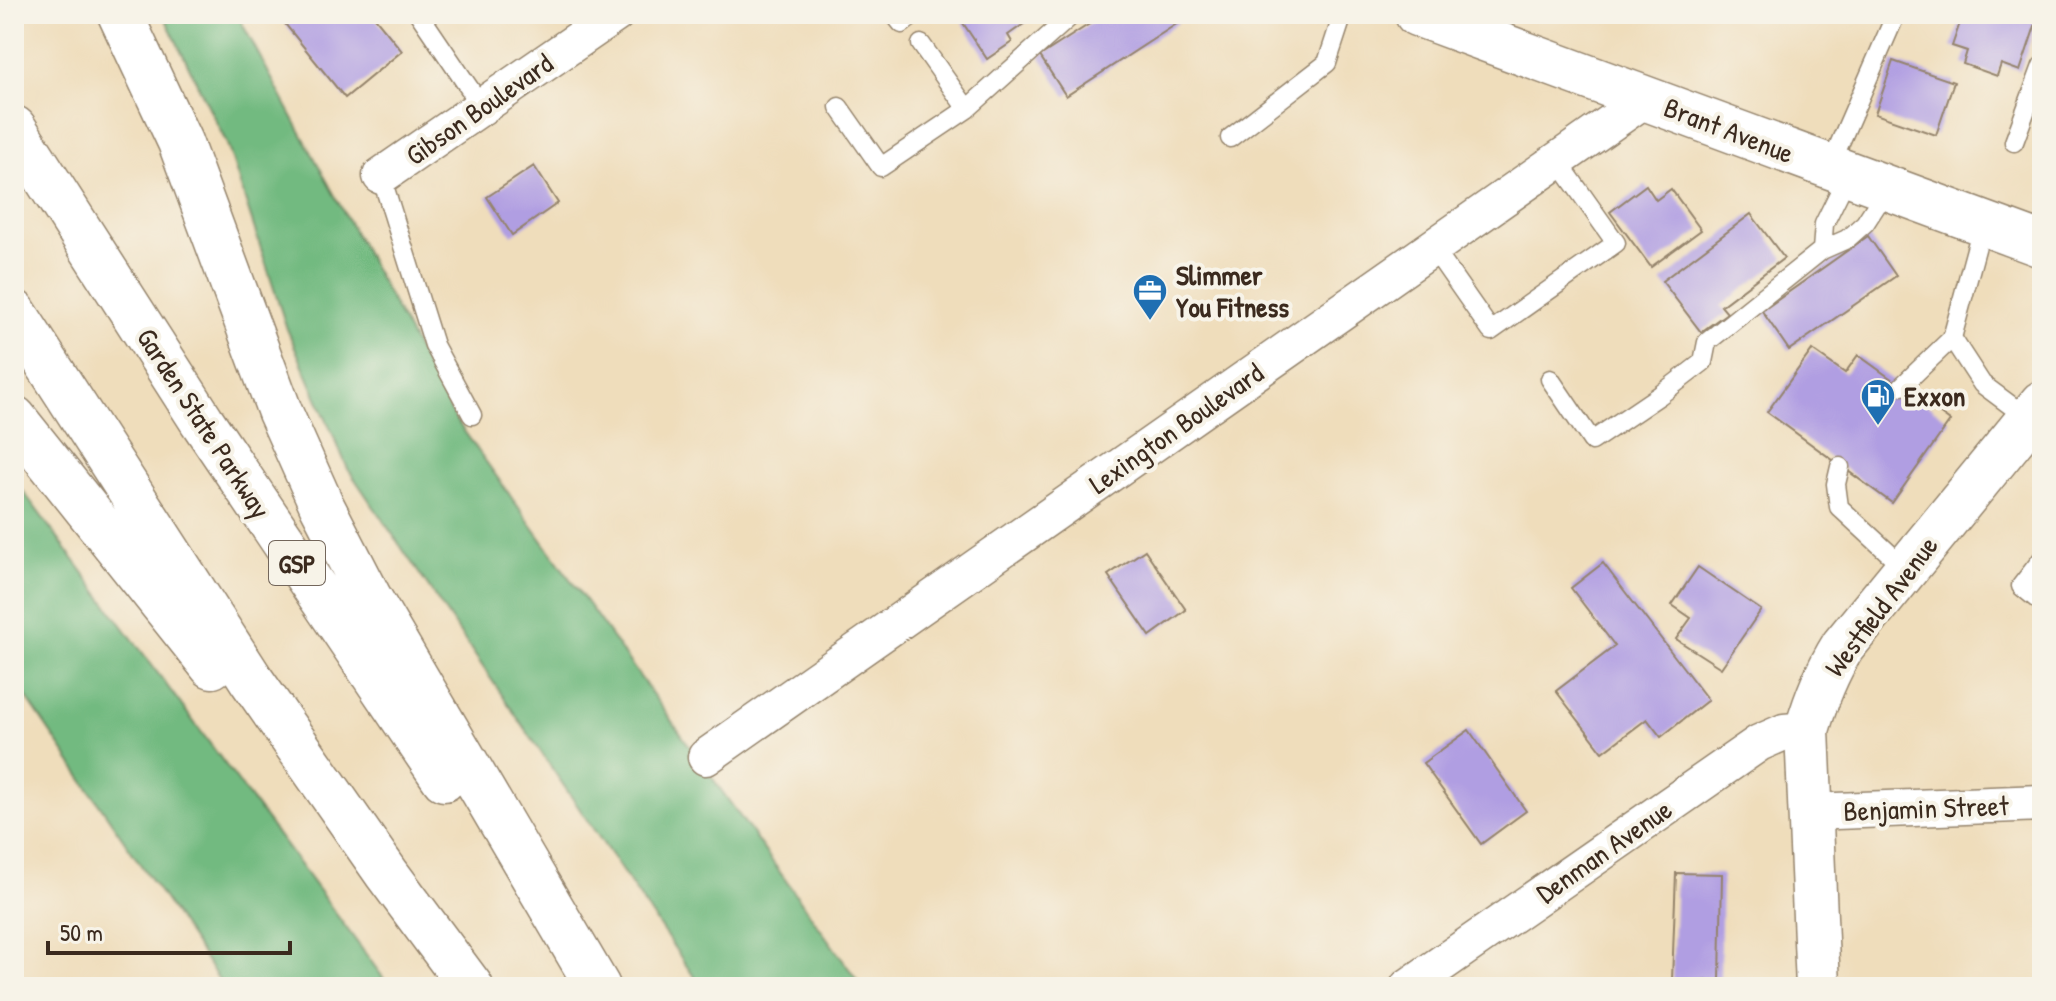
<svg xmlns="http://www.w3.org/2000/svg" width="2056" height="1001" font-family="'Patrick Hand',sans-serif">
	<style>
		.forest { fill: #72ba80; stroke: #56724f; stroke-width: 2 }
		.building { fill: #b09ee2 }
		.lines { fill: none; stroke-linecap: round; stroke-linejoin: round }
		.lane-casing { stroke: #95846c; stroke-width: 21 }
		.street-casing { stroke: #95846c; stroke-width: 39 }
		.secondary-casing { stroke: #95846c; stroke-width: 47 }
		.highway-casing { stroke: #95846c; stroke-width: 47 }
		.lane { stroke: #fff; stroke-width: 18 }
		.street { stroke: #fff; stroke-width: 36 }
		.secondary { stroke: #fff; stroke-width: 44 }
		.highway { stroke: #fff; stroke-width: 44 }
		.labels { text-anchor: middle; dominant-baseline: central; stroke-width: 8; stroke-linejoin: round; paint-order: stroke }
		.shield { fill: #f7f3e8; stroke: #73665b; stroke-width: 2 }
		.shield-label { font-size: 26px; font-weight: bold; fill: #3b2a1e }
		.street-label { font-size: 28px; fill: #3b2a1e; stroke: #f7f3e8 }
		.poi-label { font-size: 28px; font-weight: bold; fill: #3b2a1e; stroke: #f7f3e8; text-anchor: start }
	</style>
	<rect width="100%" height="100%" fill="#f7f3e8"/>
	<filter id="ink" filterUnits="userSpaceOnUse"><feTurbulence type="fractalNoise" baseFrequency=".0125" numOctaves="2"/><feDisplacementMap in="SourceGraphic" scale="16" xChannelSelector="R" yChannelSelector="G"/><feConvolveMatrix kernelMatrix="1 2 1 2 8 2 1 2 1" color-interpolation-filters="sRGB"/></filter>
	<filter id="wash" filterUnits="userSpaceOnUse"><feTurbulence type="fractalNoise" baseFrequency=".006" numOctaves="4" result="noise"/><feDisplacementMap in="SourceGraphic" scale="32" xChannelSelector="R" yChannelSelector="G"/><feGaussianBlur stdDeviation="1.8" result="paint"/><feColorMatrix in="noise" values="0 0 0 0 0 0 0 0 0 0 0 0 0 0 0 0 0 1.4 0 .05"/><feComposite in="paint" operator="in"/></filter>
	<g filter="url(#wash)">
		<rect width="100%" height="100%" fill="#efddbb"/>
		<!-- forest -->
		<path class="forest" d="M163,14H237L454,417L862,987H701L348,469L287,329L227,144Z
			M14,479L390,987H224L14,679Z"/>
		<g id="blocks">
			<!-- building -->
			<path class="building" d="M277,14H372L402,51L345,98Z
				M957,14H1038L1008,35L1012,42L987,59Z
				M1105,14H1172L1178,23L1066,96L1040,56Z
				M1963,14H2039L2020,71L2001,64L1997,76L1963,64L1967,51L1952,46Z
				M1893,61L1954,82L1936,135L1875,114Z
				M534,166L558,203L512,235L487,197Z
				M1646,185L1656,200L1671,189L1701,230L1651,267L1610,212Z
				M1751,214L1784,258L1721,306L1727,313L1701,332L1662,281Z
				M1868,236L1896,276L1789,350L1762,311Z
				M1812,350L1845,373L1858,355L1950,421L1892,503L1767,412Z
				M1145,550L1186,610L1150,636L1108,575Z
				M1603,563L1708,700L1661,737L1647,719L1603,752L1556,691L1615,646L1571,588Z
				M1698,567L1761,610L1721,668L1676,639L1691,618L1672,605Z
				M1469,730L1526,811L1481,844L1423,763Z
				M1676,873L1722,874L1720,981L1672,980Z"/>
		</g>
	</g>
	<g filter="url(#ink)">
		<use href="#blocks" fill-opacity="0" stroke="#95846c" stroke-width="2"/>
		<g class="lines">
			<defs>
				<path id="lane" d="M419,14L482,107
					M894,14L902,24L915,14
					M921,44L967,109
					M839,107L881,167L967,109L1073,14
					M1230,138L1327,63L1343,14
					M2014,142L2042,66
					M1829,168L1896,14
					M381,176L434,345L472,415
					M1433,248L1491,331L1616,243L1558,161
					M1822,250L1824,224L1848,175
					M1952,338L1982,384L2029,419
					M1550,379L1592,441L1660,395L1703,362L1707,342L1822,250L1847,239L1865,223L1887,189
					M1902,386L1952,338L1983,223
					M1840,467L1836,484L1839,507L1906,569
					M2042,559L2021,586L2042,603"/>
				<path id="street" d="M381,176L616,14
					M706,757L1645,99
					M1810,812L2042,803
					M1408,987L1759,743L1784,732L1807,730"/>
				<path id="secondary" d="M1417,14L2042,245
					M1818,987L1807,730C1816,699 1826,673 1843,646L2042,403"/>
				<path id="highway" d="M120,14L180,142L280,412L322,506L370,599L598,987
					M14,128L202,421L444,779
					M14,312L252,681L387,874L471,987
					M14,418L212,666"/>
			</defs>
			<!-- lane casing -->
			<use href="#lane" class="lane-casing"/>
			<!-- street casing -->
			<use href="#street" class="street-casing"/>
			<!-- secondary casing -->
			<use href="#secondary" class="secondary-casing"/>
			<!-- highway casing -->
			<use href="#highway" class="highway-casing"/>
			<!-- lane -->
			<use href="#lane" class="lane"/>
			<!-- street -->
			<use href="#street" class="street"/>
			<!-- secondary -->
			<use href="#secondary" class="secondary"/>
			<!-- highway -->
			<use href="#highway" class="highway"/>
		</g>
	</g>
	<!-- icons -->
	<defs>
		<symbol id="office-pin" viewBox="-11 -11 22 30"><path d="M0 17L-7.5 6A9.5 9.5 0 1 1 7.5 6Z" fill="#1f6fb2" stroke="#f7f3e8"/><path d="M-6-3h4V-5.5h4V-3h4V5H-6ZM-1-4.5V-3h2v-1.5ZM-6 0V1H6V0Z" fill="#fff"/></symbol>
		<symbol id="fuel-pin" viewBox="-11 -11 22 30"><path d="M0 17L-7.5 6A9.5 9.5 0 1 1 7.5 6Z" fill="#1f6fb2" stroke="#f7f3e8"/><path d="M-5.5-6h7V0h2V4h1.3V-2.5L3-4.5l.8-.8L6-3V5H2.5V1h-1V6h-7ZM-4.2-4.7v3.2H.2V-4.7Z" fill="#fff"/></symbol>
	</defs>
	<g fill-rule="evenodd">
		<use href="#office-pin" x="1130" y="271" width="40" height="54"/>
		<use href="#fuel-pin" x="1858" y="376" width="40" height="54"/>
	</g>
	<g class="labels">
		<!-- shield labels -->
		<rect class="shield" x="269" y="541" width="56" height="44" rx="6"/>
		<g class="shield-label">
			<text x="297" y="563">GSP</text>
		</g>
		<!-- street labels -->
		<g class="street-label">
			<text transform="translate(479 109) rotate(-35)">Gibson Boulevard</text>
			<text transform="translate(1729 130) rotate(21)">Brant Avenue</text>
			<text transform="translate(204 423) rotate(57)">Garden State Parkway</text>
			<text transform="translate(1176 428) rotate(-35)">Lexington Boulevard</text>
			<text transform="translate(1881 606) rotate(-53)">Westfield Avenue</text>
			<text transform="translate(1926 808) rotate(-2)">Benjamin Street</text>
			<text transform="translate(1604 851) rotate(-35)">Denman Avenue</text>
		</g>
		<!-- poi labels -->
		<g class="poi-label">
			<text x="1176" y="275">Slimmer<tspan x="1176" dy="32">You Fitness</tspan></text>
			<text x="1904" y="396">Exxon</text>
		</g>
	</g>
	<!-- margin -->
	<rect width="2056" height="1001" fill="none" stroke="#f7f3e8" stroke-width="48"/>
	<!-- scale -->
	<path d="M48 941v12h242v-12" fill="none" stroke="#3b2a1e" stroke-width="4"/>
	<text x="60" y="941" font-size="24" fill="#3b2a1e" stroke="#f7f3e8" stroke-width="6" paint-order="stroke">50 m</text>
</svg>
